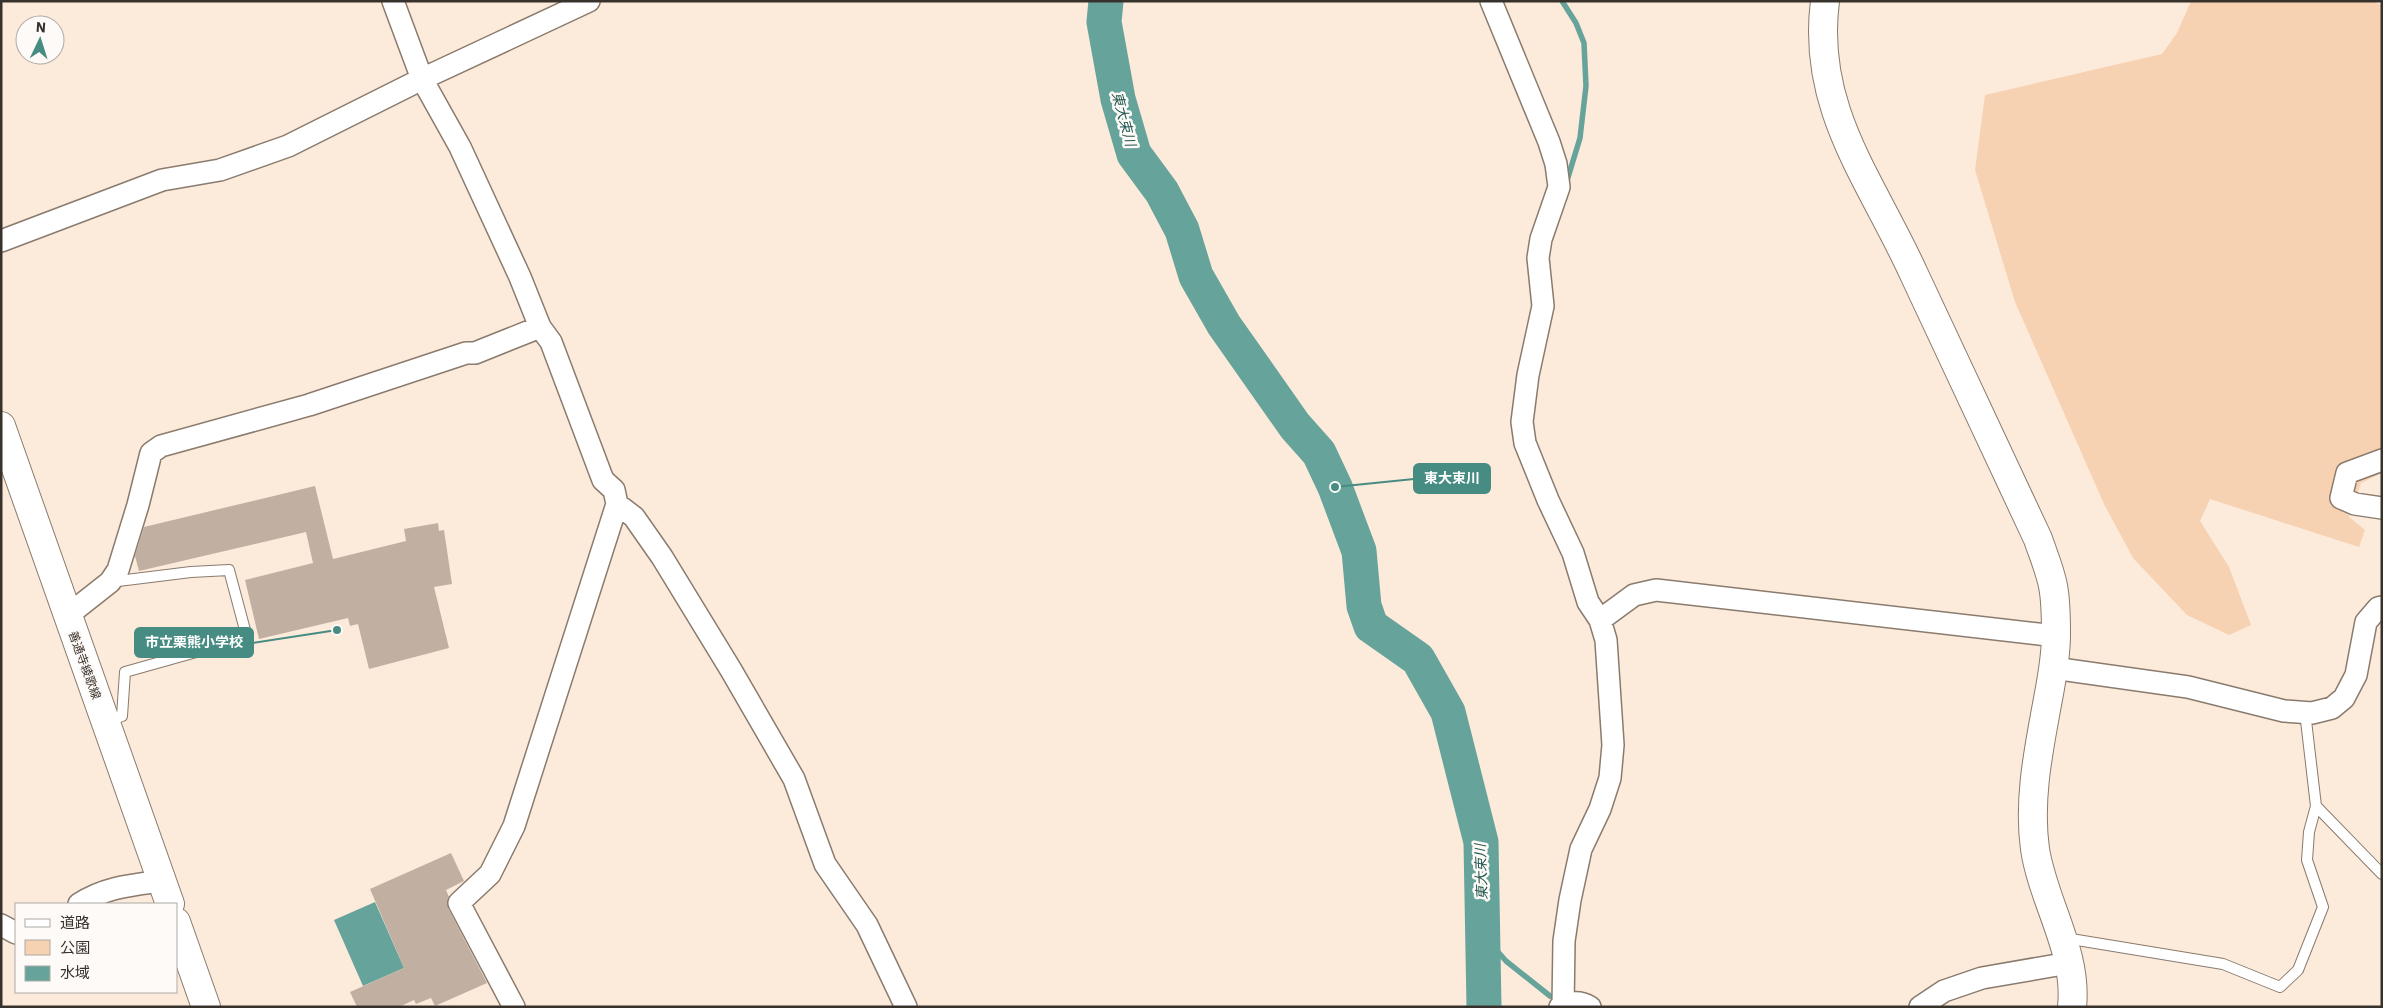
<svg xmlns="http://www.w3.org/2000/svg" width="2383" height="1008" font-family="'IBM Plex Sans','Noto Sans JP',sans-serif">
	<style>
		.green { fill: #f7d2b2 }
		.water { fill: #66a39a }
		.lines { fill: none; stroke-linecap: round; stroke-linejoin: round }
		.stream { stroke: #66a39a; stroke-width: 5.5 }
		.river { stroke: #66a39a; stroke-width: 35 }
		.building { fill: #c1b0a2 }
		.lane-casing { stroke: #8a7b6d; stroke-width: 12 }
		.street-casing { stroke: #8a7b6d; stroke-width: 24 }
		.secondary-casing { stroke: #8a7b6d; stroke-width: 30 }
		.primary-casing { stroke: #8a7b6d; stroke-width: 30 }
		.lane { stroke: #fff; stroke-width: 10 }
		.street { stroke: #fff; stroke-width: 21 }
		.secondary { stroke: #fff; stroke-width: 28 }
		.primary { stroke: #fff; stroke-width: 28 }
		.labels { text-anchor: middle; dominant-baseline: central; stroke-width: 5; stroke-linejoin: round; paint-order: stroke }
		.street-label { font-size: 12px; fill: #38322c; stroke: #fdfaf7 }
		.water-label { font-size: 14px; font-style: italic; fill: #21564f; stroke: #fdfaf7 }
		.leader { fill: none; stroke: #478c82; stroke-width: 2 }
		.callout-dot { fill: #478c82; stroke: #fdfaf7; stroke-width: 2 }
		.callout { fill: #478c82; stroke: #478c82; stroke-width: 2 }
		.callout-label { font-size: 14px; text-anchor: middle; font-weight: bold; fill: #fff }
	</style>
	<rect width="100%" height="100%" fill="#fceadb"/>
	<!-- green -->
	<path class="green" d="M2191,1H2370L2382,5V473L2361,483L2349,517L2365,530L2359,547L2210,499L2200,521L2229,567L2251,625L2229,635L2187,615L2133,558L2104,504L2015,302L1975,170L1985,95L2162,54L2177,33Z"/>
	<!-- water -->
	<path class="water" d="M375,902L404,968L363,986L334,920Z"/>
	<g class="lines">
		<!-- stream -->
		<path class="stream" d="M1562,1L1576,23L1584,43L1586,86L1580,138L1566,184
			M1483,935L1506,961L1550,996"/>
		<!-- river -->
		<path class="river" d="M1106,1L1104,22L1118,99L1134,154L1162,192L1182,230L1196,276L1224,325L1295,426L1319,453L1335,487L1359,551L1364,606L1371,626L1418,659L1448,712L1481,842L1484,1007"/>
	</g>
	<!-- building -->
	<path class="building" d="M315,486L333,559L406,541L404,529L438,523L439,531L444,530L452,584L434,587L449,648L369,669L358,624L350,626L348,618L259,639L245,580L313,563L306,532L139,571L135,556L144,527Z
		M451,853L464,881L446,890L449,897L448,908L487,983L435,1006L431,998L416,1004L414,1000L399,1007H357L350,992L404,968L370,889Z"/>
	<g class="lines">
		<defs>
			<path id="lane" d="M2305,712L2316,806
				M106,722L122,716L125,672L207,649L245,630L229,570L191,572L110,582
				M2065,938L2223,964L2280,987L2298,970L2323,907L2307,860L2309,832L2316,806L2382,874"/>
			<path id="street" d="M393,1L422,79L460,147L520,277L540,327L551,342L603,480L614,490L617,504L634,517L662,557L731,670L794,779L825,864L867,925L906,1007
				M1491,1L1549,142L1556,164L1559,187L1541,239L1538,258L1543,306L1528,375L1522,422L1525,443L1548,500L1573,553L1588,602L1600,620L1606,640L1613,745L1610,778L1600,809L1581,849L1570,900L1564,941L1563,1007
				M1,241L162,180L220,170L288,146L422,79L589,1
				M2382,460L2347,473L2341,498L2355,504L2382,508
				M66,611L77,608L110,582L118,570L138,505L151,453L161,446L309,405L466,353H475L540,327
				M1600,620L1634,595L1656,590L2056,636
				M2053,668L2188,687L2284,711L2312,713L2332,708L2344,698L2356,675L2366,622L2378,608L2382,607
				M79,904C105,887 132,885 162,881
				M1,925L16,933
				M514,1007L459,903L490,874L514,826L617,504
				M1560,1007C1570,1002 1580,1001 1590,1007
				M1920,1007L1944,991L1982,978L2069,963"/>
			<path id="secondary" d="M1825,1C1811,108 1871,180 1913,272C1955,361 1997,450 2038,539C2043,554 2050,570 2053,586C2056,601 2056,619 2056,635C2056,656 2052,678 2048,699C2039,748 2028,799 2035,849C2043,902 2078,952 2072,1007"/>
			<path id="primary" d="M1,426L170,904
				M176,922L206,1007"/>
		</defs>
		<!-- lane casing -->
		<use href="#lane" class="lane-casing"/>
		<!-- street casing -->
		<use href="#street" class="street-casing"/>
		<!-- secondary casing -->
		<use href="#secondary" class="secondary-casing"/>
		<!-- primary casing -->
		<use href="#primary" class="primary-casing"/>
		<!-- lane -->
		<use href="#lane" class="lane"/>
		<!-- street -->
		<use href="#street" class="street"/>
		<!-- secondary -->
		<use href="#secondary" class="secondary"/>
		<!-- primary -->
		<use href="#primary" class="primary"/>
	</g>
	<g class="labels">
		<!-- street labels -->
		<g class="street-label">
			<text transform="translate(85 665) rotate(70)">善通寺綾歌線</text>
		</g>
		<!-- water labels -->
		<g class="water-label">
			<text transform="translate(1124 119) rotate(75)">東大束川</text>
			<text transform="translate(1481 872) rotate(-92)">東大束川</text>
		</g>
	</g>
	<!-- callouts -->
	<path class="leader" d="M1335 487L1414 479M337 630L253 643"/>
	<g class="callout-dot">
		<circle cx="1335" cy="487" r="5"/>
		<circle cx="337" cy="630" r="5"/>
	</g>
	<g class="callout">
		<rect x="1414" y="464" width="76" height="29" rx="5"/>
		<rect x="135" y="628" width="118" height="29" rx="5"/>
	</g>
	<g class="callout-label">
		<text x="1452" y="483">東大束川</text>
		<text x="194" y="647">市立栗熊小学校</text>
	</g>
	<!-- border -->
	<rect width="2383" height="1008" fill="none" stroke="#38322c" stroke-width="5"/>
	<!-- legend -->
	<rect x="15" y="903" width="162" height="90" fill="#fdfaf7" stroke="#aeaaa6"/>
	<rect x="25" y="919" width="25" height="8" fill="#ffffff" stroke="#aeaaa6"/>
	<text x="60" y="928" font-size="15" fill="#38322c">道路</text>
	<rect x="25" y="940" width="25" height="15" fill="#f7d2b2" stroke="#aeaaa6"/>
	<text x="60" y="953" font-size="15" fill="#38322c">公園</text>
	<rect x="25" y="966" width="25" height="15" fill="#66a39a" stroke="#aeaaa6"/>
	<text x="60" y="978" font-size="15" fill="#38322c">水域</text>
	<!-- north arrow -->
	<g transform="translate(40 40) rotate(4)"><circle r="24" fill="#fdfaf7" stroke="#aeaaa6"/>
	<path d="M0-4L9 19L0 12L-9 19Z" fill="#478c82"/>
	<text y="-8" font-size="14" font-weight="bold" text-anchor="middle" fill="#38322c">N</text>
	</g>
</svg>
